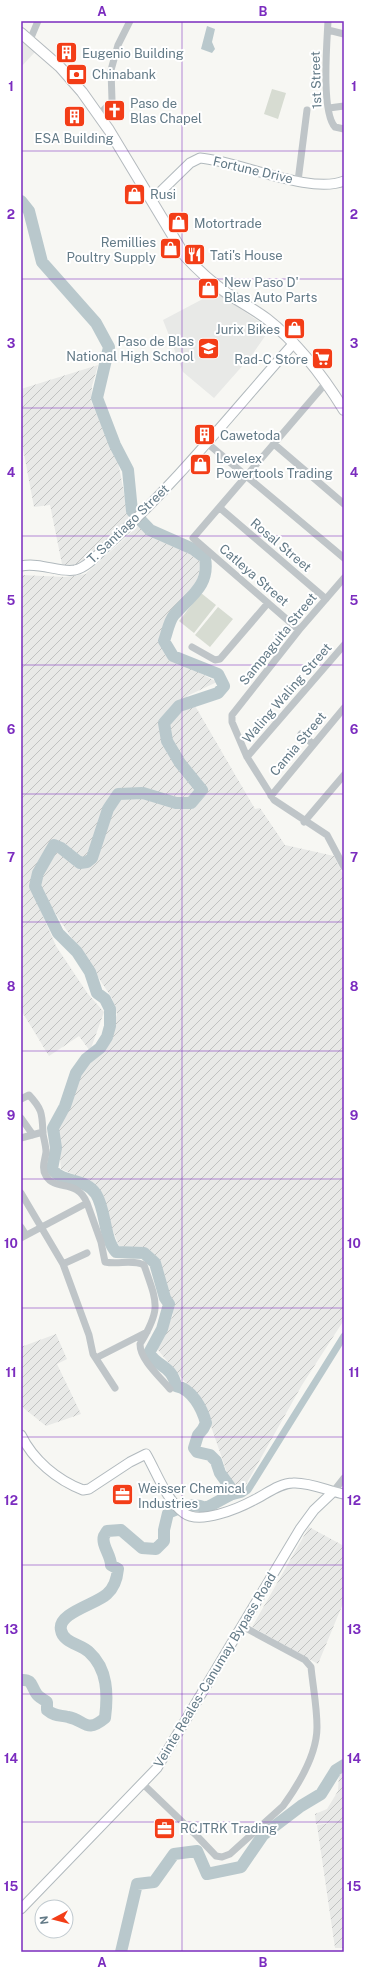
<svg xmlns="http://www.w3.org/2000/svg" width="365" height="1973" font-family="'Public Sans',sans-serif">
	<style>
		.built { fill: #e8e9e7 }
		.industrial { fill: url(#industrial-furrows) }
		.pitch { fill: #d7dcd2 }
		.water { fill: #b9c8cc }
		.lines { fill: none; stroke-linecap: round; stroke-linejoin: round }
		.canal { stroke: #b9c8cc; stroke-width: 7 }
		.river { stroke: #b9c8cc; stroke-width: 12 }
		.secondary-casing { stroke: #b1b9bd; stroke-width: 11 }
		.primary-casing { stroke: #b4babe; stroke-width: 12 }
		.street { stroke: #bfc5c8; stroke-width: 7 }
		.secondary { stroke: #fff; stroke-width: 9 }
		.primary { stroke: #fff; stroke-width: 10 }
		.grid { fill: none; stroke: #7b2cbf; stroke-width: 1; stroke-opacity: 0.55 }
		.labels { text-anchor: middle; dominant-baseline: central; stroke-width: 4; stroke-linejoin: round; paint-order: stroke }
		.poi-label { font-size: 13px; fill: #637a87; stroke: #fff; text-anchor: start }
		.street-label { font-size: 13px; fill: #637a87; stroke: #fff }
		.neatline { fill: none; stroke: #7b2cbf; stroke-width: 1.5 }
		.grid-label { font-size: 13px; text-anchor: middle; font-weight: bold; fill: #7b2cbf }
	</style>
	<defs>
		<pattern id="industrial-furrows" width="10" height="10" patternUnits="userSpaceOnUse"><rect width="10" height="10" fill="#e8e9e7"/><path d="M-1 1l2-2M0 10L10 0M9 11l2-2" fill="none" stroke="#c0c2c1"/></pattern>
	</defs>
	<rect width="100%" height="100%" fill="#f7f7f3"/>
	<!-- built -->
	<path class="built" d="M21,41L35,52L21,67Z
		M216,292L270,329L252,355L214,398L183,372L163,320Z"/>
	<!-- industrial -->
	<path class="industrial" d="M98,365L92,386L91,401L110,444L117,457L129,518L80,564L71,567L62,564L50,505L34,507L21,438V389Z
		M138,526L202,558L195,591L171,614L161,640L171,658L217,682L187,696L194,704L255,809L260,808L285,845L334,856L344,876V1320L302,1385L244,1488L234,1493L203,1403L157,1349L173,1315L161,1268L151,1251L119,1246L94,1183L61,1169L57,1127L74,1095L78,1075L90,1059L108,1044L117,1014L112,998L37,886H30L56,946L88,994L104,1012L90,1051L79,1036L49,1056L21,1010V575L65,577L86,574Z
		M56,1334L67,1359L57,1364L81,1414L46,1426L21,1406V1347Z
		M309,1527L344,1546V1601L318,1664L252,1627Z
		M344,1770V1948H335L317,1825L337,1822L316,1824L315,1814L327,1809L338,1791L339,1773Z"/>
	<!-- pitch -->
	<path class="pitch" d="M272,89L286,93L278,119L264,114Z
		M201,593L216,605L194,633L179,621Z
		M218,607L233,619L210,647L195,635Z"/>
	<!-- water -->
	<path class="water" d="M207,26L215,29L212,42L215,49L212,53L201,49Z"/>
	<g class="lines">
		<!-- canal -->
		<path class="canal" d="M223,1499L242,1494L248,1490L344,1336"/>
		<!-- river -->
		<path class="river" d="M21,201L29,211L42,262L96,323L109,347L97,398L115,445L128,470L132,511L150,530L193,549L205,558C210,586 190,596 174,615C169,621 167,633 164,641L173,656L218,674L224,686L218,693L179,706L164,723L167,741L180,763L202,790L191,803H176L143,793L118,794L108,809L92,858L87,862L80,863L61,848L54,845L38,873L35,886L58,933L77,952L90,972L97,993L105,999L110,1009V1026L107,1037L100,1048L86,1059L76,1073L65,1106L53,1128L56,1148L52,1169C63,1184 85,1177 96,1194C106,1210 104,1239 116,1252L144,1253L155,1263L165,1298L169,1304L162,1329L149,1353C157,1367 172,1365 176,1386C192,1389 202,1408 206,1423L203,1429L198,1435L194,1448L197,1452L210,1455L216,1461L220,1473L230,1487V1495L206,1508C192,1502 182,1507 168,1513L164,1530V1541L156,1549L142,1548L121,1530L107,1531L104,1536C101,1545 111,1555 111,1565L118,1569C117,1579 114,1588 107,1594C97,1604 57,1613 61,1630C63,1643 81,1644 89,1652C108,1669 108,1695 105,1718C86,1734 85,1720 68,1717C59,1715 54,1716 47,1710V1702C43,1699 38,1697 36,1693C31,1685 32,1679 21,1680
			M121,1952L137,1884L154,1882L174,1854L197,1851L207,1874L241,1867L263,1835L301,1806L321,1794L336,1770L344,1765"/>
		<defs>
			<path id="secondary" d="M152,200L190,163L200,158C239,161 310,195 344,181
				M21,566C41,562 59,573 75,570C88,567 99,553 109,544C177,483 233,411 294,343
				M21,1435C33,1460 57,1480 83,1490L89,1489L130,1462L146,1454C157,1473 166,1500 184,1513C200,1525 239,1508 254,1500C266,1494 280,1483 293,1483C310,1482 328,1491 344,1494
				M21,1909L157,1768L300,1529L314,1510L333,1492"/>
			<path id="primary" d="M21,33L60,67L82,92L109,130L185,256C197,269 210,281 224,291C238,301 254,309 267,319C299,344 323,376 344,410"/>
		</defs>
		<!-- secondary casing -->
		<use href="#secondary" class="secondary-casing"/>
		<!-- primary casing -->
		<use href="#primary" class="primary-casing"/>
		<!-- street -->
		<path class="street" d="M328,21C327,42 321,112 335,127L344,129
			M328,30L344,34
			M30,40L38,21
			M112,100L111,70L118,45L130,21
			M329,108L344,106
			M99,115L109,104
			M298,181L307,110
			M207,443L344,558
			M274,444L344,504
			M220,508L326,599
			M344,578L299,630L232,715V722L247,757L274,800L327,835L344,867
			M299,630L193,538L326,383
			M192,647L215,660L220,659L268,603
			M301,734L313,744
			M247,757L344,645
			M271,796L344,708
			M304,822L344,775
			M21,1099L29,1095C43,1110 42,1114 43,1134C44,1140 46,1146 46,1152C45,1160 41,1168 46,1176C56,1192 77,1178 87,1203
			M21,1118L33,1135
			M21,1138L43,1132
			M21,1193L63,1264L89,1335L93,1354L115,1388
			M21,1227L26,1235
			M21,1238L87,1203L101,1242L105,1262C119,1265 131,1259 144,1265C157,1303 162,1308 140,1344C140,1360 160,1377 170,1389
			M63,1264L87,1253
			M96,1358L147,1332
			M333,1492L344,1478
			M143,1784L197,1836L216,1856L222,1857L230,1854L283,1806C299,1784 317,1755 317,1727C317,1707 313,1687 311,1667L305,1660L242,1626"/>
		<!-- secondary -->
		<use href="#secondary" class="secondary"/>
		<!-- primary -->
		<use href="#primary" class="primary"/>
	</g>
	<!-- grid -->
	<path class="grid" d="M182,21V1952M21,151H344M21,279H344M21,408H344M21,536H344M21,665H344M21,794H344M21,922H344M21,1051H344M21,1179H344M21,1308H344M21,1437H344M21,1565H344M21,1694H344M21,1822H344"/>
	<!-- icons -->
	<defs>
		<symbol id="building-square" viewBox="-11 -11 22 22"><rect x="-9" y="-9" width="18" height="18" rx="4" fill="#f33d17" stroke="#fff"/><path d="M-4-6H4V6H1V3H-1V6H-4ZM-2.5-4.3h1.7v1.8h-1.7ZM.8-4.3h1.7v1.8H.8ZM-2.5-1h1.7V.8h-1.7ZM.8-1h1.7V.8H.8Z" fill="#fff"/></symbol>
		<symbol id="bank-square" viewBox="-11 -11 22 22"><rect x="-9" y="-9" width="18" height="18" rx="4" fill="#f33d17" stroke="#fff"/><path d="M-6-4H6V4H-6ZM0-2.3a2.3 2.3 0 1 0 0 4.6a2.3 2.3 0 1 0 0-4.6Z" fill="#fff"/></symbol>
		<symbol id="church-square" viewBox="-11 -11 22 22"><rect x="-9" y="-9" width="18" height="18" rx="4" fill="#f33d17" stroke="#fff"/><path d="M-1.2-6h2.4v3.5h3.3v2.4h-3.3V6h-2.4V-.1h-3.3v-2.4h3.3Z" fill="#fff"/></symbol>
		<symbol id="shop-square" viewBox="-11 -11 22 22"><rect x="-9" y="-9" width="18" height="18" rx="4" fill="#f33d17" stroke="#fff"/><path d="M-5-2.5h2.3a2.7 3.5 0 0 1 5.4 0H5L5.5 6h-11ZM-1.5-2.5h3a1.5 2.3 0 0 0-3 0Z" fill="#fff"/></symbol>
		<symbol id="restaurant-square" viewBox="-11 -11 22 22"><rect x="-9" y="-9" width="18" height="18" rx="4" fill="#f33d17" stroke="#fff"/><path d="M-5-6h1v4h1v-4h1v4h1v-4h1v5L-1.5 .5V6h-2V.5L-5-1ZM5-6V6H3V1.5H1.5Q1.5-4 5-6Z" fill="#fff"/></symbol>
		<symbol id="school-square" viewBox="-11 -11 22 22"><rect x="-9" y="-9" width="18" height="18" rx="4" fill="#f33d17" stroke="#fff"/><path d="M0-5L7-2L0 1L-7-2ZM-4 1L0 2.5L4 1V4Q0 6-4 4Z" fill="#fff"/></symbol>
		<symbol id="supermarket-square" viewBox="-11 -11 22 22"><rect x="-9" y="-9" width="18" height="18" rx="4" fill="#f33d17" stroke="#fff"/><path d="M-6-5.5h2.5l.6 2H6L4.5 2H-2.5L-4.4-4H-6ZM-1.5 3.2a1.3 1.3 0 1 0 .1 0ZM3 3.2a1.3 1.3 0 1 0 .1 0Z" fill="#fff"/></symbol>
		<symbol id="office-square" viewBox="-11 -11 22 22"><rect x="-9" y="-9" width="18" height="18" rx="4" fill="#f33d17" stroke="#fff"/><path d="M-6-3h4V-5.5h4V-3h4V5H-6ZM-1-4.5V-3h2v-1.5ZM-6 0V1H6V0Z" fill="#fff"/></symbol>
	</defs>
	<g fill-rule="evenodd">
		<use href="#building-square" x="54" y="40" width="25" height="25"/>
		<use href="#bank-square" x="64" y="62" width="25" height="25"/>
		<use href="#church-square" x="102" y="98" width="25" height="25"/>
		<use href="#building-square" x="62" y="104" width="25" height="25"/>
		<use href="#shop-square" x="122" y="182" width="25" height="25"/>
		<use href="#shop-square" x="166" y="210" width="25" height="25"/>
		<use href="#shop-square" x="158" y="236" width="25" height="25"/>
		<use href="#restaurant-square" x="182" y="242" width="25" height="25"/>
		<use href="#shop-square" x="196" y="276" width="25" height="25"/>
		<use href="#shop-square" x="282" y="316" width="25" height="25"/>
		<use href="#school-square" x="196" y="336" width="25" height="25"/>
		<use href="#supermarket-square" x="310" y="346" width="25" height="25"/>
		<use href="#building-square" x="192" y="422" width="25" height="25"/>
		<use href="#shop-square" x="188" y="452" width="25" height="25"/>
		<use href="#office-square" x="110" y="1482" width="25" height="25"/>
		<use href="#office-square" x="152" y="1816" width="25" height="25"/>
	</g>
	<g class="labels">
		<!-- poi labels -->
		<g class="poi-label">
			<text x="82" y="53">Eugenio Building</text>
			<text x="92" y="74">Chinabank</text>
			<text x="130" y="103">Paso de<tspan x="130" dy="15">Blas Chapel</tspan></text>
			<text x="74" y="138" text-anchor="middle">ESA Building</text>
			<text x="150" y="194">Rusi</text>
			<text x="194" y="223">Motortrade</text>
			<text x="156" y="242" text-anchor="end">Remillies<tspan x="156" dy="15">Poultry Supply</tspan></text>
			<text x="210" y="255">Tati's House</text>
			<text x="224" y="282">New Paso D'<tspan x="224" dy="15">Blas Auto Parts</tspan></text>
			<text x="280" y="329" text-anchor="end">Jurix Bikes</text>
			<text x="194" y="341" text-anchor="end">Paso de Blas<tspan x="194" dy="15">National High School</tspan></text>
			<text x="308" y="359" text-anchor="end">Rad-C Store</text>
			<text x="220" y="435">Cawetoda</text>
			<text x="216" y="458">Levelex<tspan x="216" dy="15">Powertools Trading</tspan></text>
			<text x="138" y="1488">Weisser Chemical<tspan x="138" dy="15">Industries</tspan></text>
			<text x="180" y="1828">RCJTRK Trading</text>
		</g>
		<!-- street labels -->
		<g class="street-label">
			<text transform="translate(316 80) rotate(-92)">1st Street</text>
			<text transform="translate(253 170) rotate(13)">Fortune Drive</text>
			<text transform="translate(128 524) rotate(-44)">T. Santiago Street</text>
			<text transform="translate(281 545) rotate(40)">Rosal Street</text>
			<text transform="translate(254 575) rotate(41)">Catleya Street</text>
			<text transform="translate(278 639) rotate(-51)">Sampaguita Street</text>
			<text transform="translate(287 693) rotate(-49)">Waling Waling Street</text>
			<text transform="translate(298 744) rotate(-50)">Camia Street</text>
			<text transform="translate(215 1670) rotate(-59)">Veinte Reales-Canumay Bypass Road</text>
		</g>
	</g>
	<!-- border -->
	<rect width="365" height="1973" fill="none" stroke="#ffffff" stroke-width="44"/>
	<!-- north arrow -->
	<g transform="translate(54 1919) rotate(263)"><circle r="19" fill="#ffffff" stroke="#c1cacf"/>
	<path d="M0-3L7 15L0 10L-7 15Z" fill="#f33d17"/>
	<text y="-6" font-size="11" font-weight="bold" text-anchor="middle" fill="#637a87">N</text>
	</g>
	<rect x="22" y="22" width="321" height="1929" class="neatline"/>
	<g class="grid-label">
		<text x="102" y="16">A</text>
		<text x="263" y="16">B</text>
		<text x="11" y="91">1</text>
		<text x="354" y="91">1</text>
		<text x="11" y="219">2</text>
		<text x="354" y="219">2</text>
		<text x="11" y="348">3</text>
		<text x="354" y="348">3</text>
		<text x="11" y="477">4</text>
		<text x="354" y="477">4</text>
		<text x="11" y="605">5</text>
		<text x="354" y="605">5</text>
		<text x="11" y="734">6</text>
		<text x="354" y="734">6</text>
		<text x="11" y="862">7</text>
		<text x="354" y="862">7</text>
		<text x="11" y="991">8</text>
		<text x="354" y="991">8</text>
		<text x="11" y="1120">9</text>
		<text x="354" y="1120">9</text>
		<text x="11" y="1248">10</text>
		<text x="354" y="1248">10</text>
		<text x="11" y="1377">11</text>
		<text x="354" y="1377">11</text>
		<text x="11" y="1505">12</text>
		<text x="354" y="1505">12</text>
		<text x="11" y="1634">13</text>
		<text x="354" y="1634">13</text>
		<text x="11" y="1763">14</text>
		<text x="354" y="1763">14</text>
		<text x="11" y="1891">15</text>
		<text x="354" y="1891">15</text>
		<text x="102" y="1967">A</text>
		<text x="263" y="1967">B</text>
	</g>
</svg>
